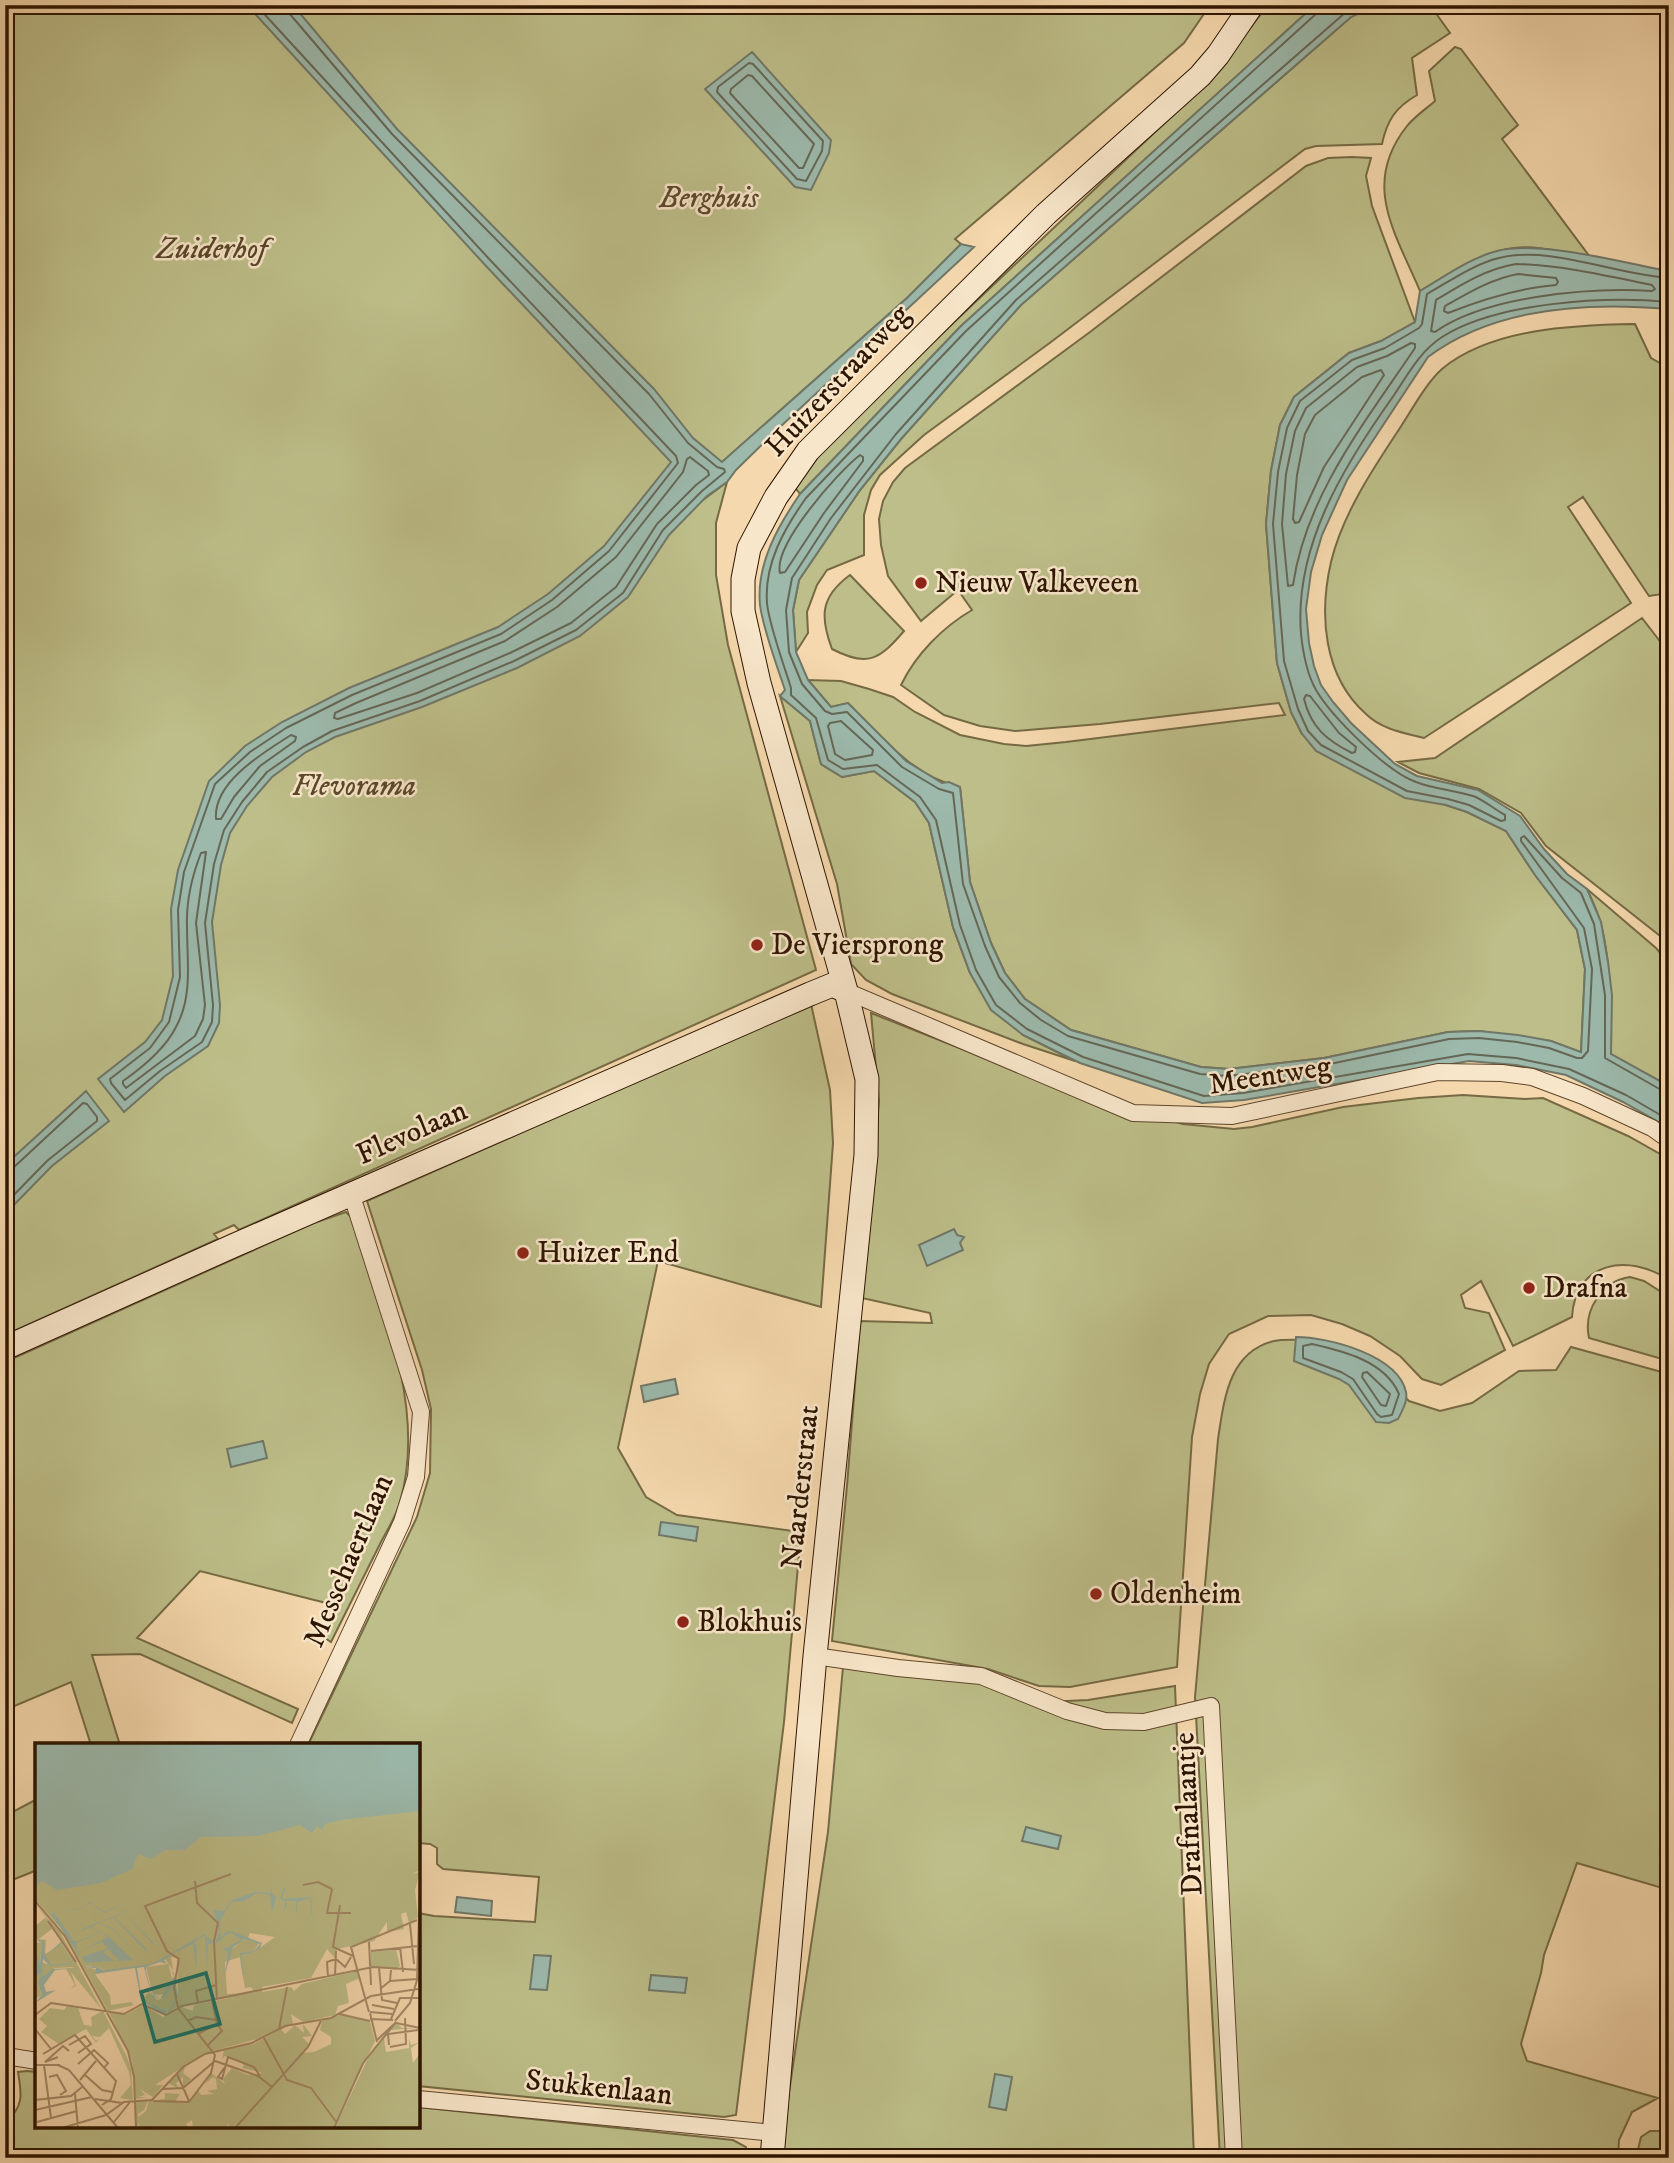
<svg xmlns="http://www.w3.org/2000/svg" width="1674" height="2163" font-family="'IM FELL DW Pica',serif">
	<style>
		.green { fill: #bdbe89; stroke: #766a44; stroke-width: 2 }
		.water { fill: #9cb9ac; stroke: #707767; stroke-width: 2 }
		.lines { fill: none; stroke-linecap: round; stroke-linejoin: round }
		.shore { stroke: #656756; stroke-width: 2 }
		.street-casing { stroke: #60462b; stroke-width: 18 }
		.secondary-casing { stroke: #2e1500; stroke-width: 25 }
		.street { stroke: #f8e6ca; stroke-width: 16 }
		.secondary { stroke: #f8e6ca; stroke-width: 23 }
		.poi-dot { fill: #8f2418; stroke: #f8e6ca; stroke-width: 2.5 }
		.labels { text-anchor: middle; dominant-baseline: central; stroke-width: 5; stroke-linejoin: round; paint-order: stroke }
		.park-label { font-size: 30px; font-style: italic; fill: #594829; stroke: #f8e6ca }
		.street-label { font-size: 30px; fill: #2e1500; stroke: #f8e6ca }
		.poi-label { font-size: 30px; fill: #2e1500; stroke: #f8e6ca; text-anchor: start }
		.inset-river { fill: none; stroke: #9cb9ac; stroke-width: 3.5 }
		.inset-road { fill: none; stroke: #a58a68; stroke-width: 2 }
		.view { fill: #0f766e; fill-opacity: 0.15; stroke: #0f766e; stroke-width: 3.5 }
		.inset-edge { fill: none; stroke: #2e1500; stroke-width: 3.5 }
	</style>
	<rect width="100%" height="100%" fill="#f5d8ad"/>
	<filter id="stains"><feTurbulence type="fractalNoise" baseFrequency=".00286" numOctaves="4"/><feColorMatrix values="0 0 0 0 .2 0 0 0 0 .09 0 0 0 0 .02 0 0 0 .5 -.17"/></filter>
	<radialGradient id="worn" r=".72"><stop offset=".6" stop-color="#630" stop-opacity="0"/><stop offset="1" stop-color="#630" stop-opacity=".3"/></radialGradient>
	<!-- green -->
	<path class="green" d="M5,5H1210L1184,43L955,239L961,244L907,298L722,462L703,500L727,482L716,523V575L728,645L816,970L239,1230L234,1225L214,1234L218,1239L5,1335Z
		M1268,5H1315L961,326L800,494L794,486L838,432L1209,81Z
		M1368,5H1430L1450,33L1412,58L1417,95C1396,107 1387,120 1382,144L1316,146L1305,149L1051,342L924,435L880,475L871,490L864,515V555L827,570L817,585L807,612L808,633L796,652L793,610L799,580L860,490L901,439L1021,305L1351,17Z
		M1455,47L1461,49L1518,125L1502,139L1590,257C1565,253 1539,245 1514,248C1480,252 1449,274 1420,291C1395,232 1361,184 1407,126C1415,116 1426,109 1435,101L1429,71Z
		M1352,157L1371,158L1366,176L1372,206L1415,322L1381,341L1349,353L1294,397L1280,425L1271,471L1266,524L1277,663L1291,712L1302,734L1446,805L1467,812L1506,831L1535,875L1577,930L1585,969L1581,1053L1551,1041L1479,1031L1448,1032L1324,1058L1229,1069L1201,1067L1071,1030L1025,999L1005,973L991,943L970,882L960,787C913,777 881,736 848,703L831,707L808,680L841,681L869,689L893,697L915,712L960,735L1004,744L1026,746L1066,742L1285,715L1279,703L1100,724L1015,731L980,726L944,715L901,685C916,654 943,627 972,610L958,590L921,621L888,576L881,545L879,519L883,501L893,482L905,468L1090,332L1306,166L1328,158Z
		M1635,324L1651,358L1669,368V593L1649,596L1583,497L1568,507L1631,603L1424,738C1404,733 1381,729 1366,714C1323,676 1319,614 1331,562C1342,516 1371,472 1396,434C1409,415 1425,384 1442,369C1491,328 1575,325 1635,324Z
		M850,575L904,631C880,659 868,668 832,649C820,617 820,597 850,575Z
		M1642,618L1669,653V943L1546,846L1521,813L1479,789L1419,773L1398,762L1435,758Z
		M780,696L810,721L821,764L842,777L874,771L915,802L929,823L953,927L970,973L1023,1035L1075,1061L1023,1044L892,994L866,980L851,964L837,884Z
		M1587,889L1656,948L1669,963V1086L1611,1055C1610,1010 1612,968 1601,924C1598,912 1592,900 1587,889Z
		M811,1004L830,1090L833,1143L821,1307L658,1261L618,1448L646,1497L677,1515L801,1532L784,1722L736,2115L724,2117L418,2086V1913L434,1916L535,1922L539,1877L443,1869L437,1864V1848L430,1844L418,1843V1745H308L417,1517L430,1473L431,1409L422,1370L367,1201Z
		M871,1013L1010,1068L1129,1109L1183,1124L1234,1129L1252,1127L1343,1107L1418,1098L1463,1095L1525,1099L1543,1098L1628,1136L1669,1159V1280C1629,1253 1575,1261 1572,1317L1513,1346L1481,1281L1461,1295L1465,1308L1489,1313L1505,1350L1441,1385L1422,1379L1400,1356L1370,1336L1342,1324L1311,1315L1268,1316L1229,1334L1209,1364L1200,1394L1192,1437L1177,1667L1070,1687L1039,1686L988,1669L832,1641L847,1486L860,1321L932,1323L930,1313L862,1298L879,1101Z
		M346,1212L351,1217C382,1305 427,1409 400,1502C396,1517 386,1532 379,1546C363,1578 347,1610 331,1642L325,1638L338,1606L200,1571L137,1638L298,1709L292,1723L140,1654L92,1655L120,1745H91L71,1682L5,1710V1362L314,1223Z
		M1630,1277L1644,1281L1669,1297V1361L1589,1338C1583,1310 1602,1281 1630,1277Z
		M1307,1340L1384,1376L1409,1401L1440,1411L1472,1403L1519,1371L1556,1370L1571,1347L1669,1374V1890L1577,1863L1544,1955L1541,1973L1521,2044L1527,2061L1658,2098L1632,2112L1619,2140L1618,2158H1220L1195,1697L1218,1439C1224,1401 1228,1352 1274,1341C1284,1339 1296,1340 1307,1340Z
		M843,1667L975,1682L1045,1702L1088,1700L1175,1686L1194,2158H783L788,2099L828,1832Z
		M37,1799V1870L5,1883V1816Z
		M27,2071L37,2072V2126H418V2107L733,2140L746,2147L745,2158H5V2124C24,2105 22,2096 18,2072Z
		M1650,2131H1662L1668,2136L1669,2158H1636L1641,2137Z"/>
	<!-- water -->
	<path class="water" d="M247,5H293L397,129L654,389L693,438L722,462L907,298L961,244L974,247L780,427L736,470L727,482L707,496L669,535L628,597L580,636L517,668L422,707L335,737L306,752L272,777L247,806L230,833L221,865L212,922L220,1005L219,1023L208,1046L165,1076L124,1112L98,1079L145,1042L162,1020L173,976L171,909L178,870L209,781L245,746L282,722L349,688L498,627L548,594L604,546L671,462L486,266Z
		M1315,5H1377L1351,17L1021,305L901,439L860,490L799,580L793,610L796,652L808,680L831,707L848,703L906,761L942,783L949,782L960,787L970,882L991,943L1005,973L1025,999L1071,1030L1201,1067L1229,1069L1324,1058L1448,1032L1479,1031L1518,1035L1551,1041L1581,1052L1585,969L1577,930L1535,875L1506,831L1467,812L1446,805L1405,798L1316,751L1302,734L1291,712L1277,663L1266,524L1271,471L1280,425L1294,397L1349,353L1381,341L1415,322L1420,291C1444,277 1470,258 1497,251C1541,240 1623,263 1669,271V309C1589,302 1494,307 1428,357L1347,480L1322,535L1311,572L1306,609L1309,643L1314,666L1321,685L1333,702L1351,723L1395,764L1417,776L1478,790L1520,816L1544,849L1567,874L1587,889L1601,922L1608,962L1612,995L1611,1054L1669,1086V1128L1623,1102L1566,1075L1516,1065L1469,1061L1244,1100L1202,1103L1080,1063L1023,1035L991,1010L970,973L953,927L929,823L915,802L874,771L842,777L821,764L810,721L780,696L785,690C777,666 763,629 760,605C756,564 778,526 800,494L961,326Z
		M752,52L831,140L829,153L811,190L795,187L705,89Z
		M86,1091L109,1121L52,1166L5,1214V1165Z
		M954,1229L957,1235L964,1237L960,1243L963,1250L927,1266L919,1245Z
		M1296,1337C1328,1337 1398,1355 1406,1392C1408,1401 1402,1411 1398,1419L1389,1423L1376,1422L1349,1385L1339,1379L1294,1361Z
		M675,1379L678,1394L644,1402L641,1386Z
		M263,1441L267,1458L231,1467L227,1449Z
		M661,1522L698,1527L696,1541L659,1535Z
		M1026,1827L1061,1836L1058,1849L1022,1841Z
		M457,1897L492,1901L491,1916L455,1912Z
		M534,1955L551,1956L547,1990L530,1989Z
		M651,1975L687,1978L685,1993L649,1990Z
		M995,2074L1012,2077L1006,2110L989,2107Z"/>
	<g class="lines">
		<!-- shore -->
		<path class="shore" d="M256,5L491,261L676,456L678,463L609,551L552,600L501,634L352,695L286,728L250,752L215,784L184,872L178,910L180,977L169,1022L150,1048L110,1079L111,1083L125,1100L160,1071L202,1042L212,1022L213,1005L205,923L214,864L224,830L242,802L267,772L303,747L332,731L420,701L514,661L576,630L623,593L663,530L702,491L725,472L724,469L717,467L688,443L649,394L392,134L289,13L288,5
			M1320,5L1317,13L966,331L806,498C784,529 764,564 767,603C769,625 784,665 791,688V695L816,718L828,760L843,769L877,765L920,797L936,820L960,925L976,970L996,1005L1027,1029L1083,1057L1204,1096L1243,1093L1468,1054L1516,1058L1569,1069L1626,1095L1669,1120
			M1360,5L1346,12L1016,300L896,434L831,518L792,578L786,610L789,652L802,684L825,711L832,714L847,712L902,767L939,789L953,793L963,884L985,946L999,977L1020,1003L1041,1020L1068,1036L1200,1074L1228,1076L1325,1065L1449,1039L1479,1038L1517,1042L1549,1048L1577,1058H1582L1588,1051L1592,969L1584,928L1521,841V838L1524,836L1562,878L1581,893L1594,924L1605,995V1058L1663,1091L1669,1092
			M749,63L753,64L823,141L822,151L806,181L797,179L717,92L718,87Z
			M748,75L752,76L814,144L803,168H799L730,93L731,89Z
			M1516,264C1562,265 1608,276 1652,285L1655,289L1652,291C1591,287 1486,296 1435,332L1431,331L1436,300C1462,284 1486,269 1516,264Z
			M1518,274L1556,278L1558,282L1556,285C1518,288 1483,299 1448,313L1444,311L1445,306C1468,293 1491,279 1518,274Z
			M1669,278C1616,275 1550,245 1499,258C1474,264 1450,281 1427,294L1422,324L1419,328L1385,348L1352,360L1300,401L1287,428L1278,472L1273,524L1284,661L1298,709L1308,731L1321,745L1407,791L1448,799L1469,805L1501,821L1505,820V815C1494,809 1484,800 1473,796C1454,790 1434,789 1416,782C1387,772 1332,717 1316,690C1307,674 1303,653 1301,634C1294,547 1343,467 1392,398C1407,376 1419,352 1442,337C1497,302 1605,296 1669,302
			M1411,343L1415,344V348C1366,421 1306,495 1293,585L1288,586L1282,524L1286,474L1295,431L1306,408L1357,367L1387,356Z
			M1381,370L1384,375L1324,467L1299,522L1295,523L1293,519L1297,475L1305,434L1315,415L1362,377Z
			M860,455L863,457V461L824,513L785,572L780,573C773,545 838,472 860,455Z
			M690,457L708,471L709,475L696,485L657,524L616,587L571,623L510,653L417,693L338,719L334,718L335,713L356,703L505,641L557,607L616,557L683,472L687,459Z
			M1306,695L1310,696L1339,733L1356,747L1355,752L1352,753C1326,740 1311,727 1304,699Z
			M841,721L873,750L872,755L845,760L835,754L828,726L830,723Z
			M291,735L296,737L295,741L260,766L234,797L221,819H216C213,782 263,753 291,735Z
			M206,852L196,923L205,1005L203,1019L195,1036L126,1088L123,1084V1081C143,1067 165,1049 176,1027C193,996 187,961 187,927C186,901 192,876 201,853Z
			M5,1170L13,1168L83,1103L87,1104L97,1117V1121L47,1161L5,1204
			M1312,1344C1343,1351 1385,1361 1399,1394L1392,1415L1381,1417L1377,1414L1353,1379L1341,1372L1303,1358V1346Z
			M1367,1372L1390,1394L1386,1406L1381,1405L1362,1377L1363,1373Z"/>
		<defs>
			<path id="street" d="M846,991L1133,1113L1232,1116L1438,1072L1502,1073L1532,1077L1583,1096L1652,1128L1669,1140
				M815,1656L898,1668L981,1676L1067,1711L1105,1721L1144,1722L1211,1706L1234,2158
				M298,1745L402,1522L416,1477L421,1412L351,1193
				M5,2052L6,2056L37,2061
				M5,2094L6,2056
				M418,2099L774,2133"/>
			<path id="secondary" d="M5,1348L235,1245L810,994L832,985L846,991
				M772,2158L815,1656L866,1155L867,1079L846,991L759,683L743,611V579L749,548L776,497L808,451L1046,214L1200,76L1218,55L1252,5"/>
		</defs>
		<!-- street casing -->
		<use href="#street" class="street-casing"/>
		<!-- secondary casing -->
		<use href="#secondary" class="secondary-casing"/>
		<!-- street -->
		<use href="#street" class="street"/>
		<!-- secondary -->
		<use href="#secondary" class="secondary"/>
	</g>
	<!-- markers -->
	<g class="poi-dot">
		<circle cx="921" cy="583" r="7"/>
		<circle cx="757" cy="945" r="7"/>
		<circle cx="523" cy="1253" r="7"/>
		<circle cx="1529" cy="1288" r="7"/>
		<circle cx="1096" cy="1594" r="7"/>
		<circle cx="683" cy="1622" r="7"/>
	</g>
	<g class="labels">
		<!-- park labels -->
		<g class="park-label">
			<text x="709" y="198">Berghuis</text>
			<text x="212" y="249">Zuiderhof</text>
			<text x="354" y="786">Flevorama</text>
		</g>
		<!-- street labels -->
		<g class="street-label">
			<text transform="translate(838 381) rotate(-47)">Huizerstraatweg</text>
			<text transform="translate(1270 1076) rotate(-9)">Meentweg</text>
			<text transform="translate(412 1133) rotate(-24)">Flevolaan</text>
			<text transform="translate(801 1487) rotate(-84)">Naarderstraat</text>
			<text transform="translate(349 1561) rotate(-67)">Messchaertlaan</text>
			<text transform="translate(1189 1814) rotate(-93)">Drafnalaantje</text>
			<text transform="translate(599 2088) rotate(6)">Stukkenlaan</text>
		</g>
		<!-- poi labels -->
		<g class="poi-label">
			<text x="935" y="583">Nieuw Valkeveen</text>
			<text x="771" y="945">De Viersprong</text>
			<text x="537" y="1253">Huizer End</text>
			<text x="1543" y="1288">Drafna</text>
			<text x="1110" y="1594">Oldenheim</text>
			<text x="697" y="1622">Blokhuis</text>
		</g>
	</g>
	<!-- overview -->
	<g transform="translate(35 1743)">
		<rect width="385" height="385" fill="#f5d8ad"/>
		<path d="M270,4L385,8V127L377,131L385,129L380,147L383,174L374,180L371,169L366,171L369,186L352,189V179L339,198L302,206L300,215L292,206L276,235L227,244V249L256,244L259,248L267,241L322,228L326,240L323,236L311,241L314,260L303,263L300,272L268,279L256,271L258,281L226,295L178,308L151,321L148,330L156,336L148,344V334L141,340L144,346L133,340L148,324L120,342H128L118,354L105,346L110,352L103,354H112L101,356L97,318L74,269L92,271L108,262L128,274L147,264L158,268L159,262L199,254L183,256L181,246V257L142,264L134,270L124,268L128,271L106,257L114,249L122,257L129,255L132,251L118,252L111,224L133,221L143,258L142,215L136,214L138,227L129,215L117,222L71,227L59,223H50L64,228L60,231L75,252L76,262L96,259L99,262L73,268L28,188L0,156V72ZM196,189L201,190L212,197L215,190L240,194L219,209L210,210L219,208L224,200L207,196L205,200L194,208L206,197ZM205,214L210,245L216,244L220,250L192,251L190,219ZM0,161L25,189L67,267L36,229L41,243L35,246L40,242L31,226L41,224L20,225L7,235L3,240L7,253L0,255V234L8,225L1,218L0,199L7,200L5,219L16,222L8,210L9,198L0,196V183L10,175L13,177ZM18,185L25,195L37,218L27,201L10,211L11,197L4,196ZM361,206L365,223L361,227L336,223V209ZM32,263L43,265L49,282L57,283L56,274L68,268L92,314L96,326L98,357L85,355L96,342L94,329L74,285L65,294L57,293L61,298L65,295L61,300L51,286L24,301L6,289L12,283L4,276L15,265L29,267ZM305,272L335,278L340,298L298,385H194L193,380L192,385H158L157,377L151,381L154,385H105L103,379V385H101V359L113,358L109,367L103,371V374L111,368L114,358L130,356V350L145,351L140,359L152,358V353L154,360L163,347L166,352L179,351L172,348L182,346L181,336L178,334L170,341L176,330L190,341L188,336L197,325L213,332L228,330L208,325L209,320L190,313L187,316L189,307L219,301L246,286L250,291L260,282L269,290L268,281L277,293L267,294L275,302L268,310L279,309L296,301V294L285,287L287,278ZM360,279L367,285H382L356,287L349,296L351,309L374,305V296L376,302L385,299L376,305L378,320L385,310V385H300L334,313Z" fill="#bdbe89" fill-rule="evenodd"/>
		<path d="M0,0H385V68L306,77L290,81L287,87L282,83L277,90L265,82L223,93L166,94L150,107H131L116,116L103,111L97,126L66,140L22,147L7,138L0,144ZM237,142V151L245,156L249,145L251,143L247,156L276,154L277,170L283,179L276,170L275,155L262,159V166L261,171V158H251L252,161L251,164L248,169L251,159L241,154L237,169L235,152L222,150L209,158L196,159L185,178L186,195L191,189L196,188L227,200L225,205L219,209L206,212L208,230L214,229L208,231L210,245L206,223L205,210L219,208L225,201L208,196L205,200L198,204L190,231L193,208L187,207L206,197L195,189L182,200L173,201L172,227L170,192L159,199L162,204L161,227L158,201L143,208L149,214L150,229L149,214L142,208L129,217L139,231L143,254L130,272L106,257L100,225L60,231L61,225L49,224L59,223L69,227L117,221L169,191L180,200L185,188L178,167L190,168L195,158L220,149L236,150ZM125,219L133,221L139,233L126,255L117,252L111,228V224ZM109,224L117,254L129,255L137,243L141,260L134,269L107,257L102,225ZM97,155L70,170L62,165L58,171L62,180L94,167L100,165L88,170L117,198L121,204L88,170L79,174L103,197L110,204L113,210L78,174L64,180L77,185L106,216L77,186L63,180L56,184L72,192L98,217H105L80,218L84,217L73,206L68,209L79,218L50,220L47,214L73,205L67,199L44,209L46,215L15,169L35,196L41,199L65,189L55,184L35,194L48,187L40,167L17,169L44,166L55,159L70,169ZM55,160L62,164L58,171L61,180L48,186L40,167ZM66,189L73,194L45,209L42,208L37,198L43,207L41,200ZM0,196L9,198L10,213L26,199L37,221L15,223L8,216L7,234L18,226L44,225L20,227L9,242L11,249L21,247L0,260L7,252L3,240L7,230L0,234V205L5,222L7,200ZM27,201L37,220L16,222L11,212Z" fill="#9cb9ac" fill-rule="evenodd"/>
		<path class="inset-river" d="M17,170L36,196"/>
		<path class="inset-road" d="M160,138L162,160L183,180L179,198L182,257M268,142L283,139L297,146M297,146L292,170H316M0,158L30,193L93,308L99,334L101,385M305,162L298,204L318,213M13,178L41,219M375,181L379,221M334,199L336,242M365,204L368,229M336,208L383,203M344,225L347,257L362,260M300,232L301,208M293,234L292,219L301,216L310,224L316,214M382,236L385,139M355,238L382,236M345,246L355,238L356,227M163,260L161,248L181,242M337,262L359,266M143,265L139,244L144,216L132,208L110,163L196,131M143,265L180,312L176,330L154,359M334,269L316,204L382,177M335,269L357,271M335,270L342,299M304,271L335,278M0,272L16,260L89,271L107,261L131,272L147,263L338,224L385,227M335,276L358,277M356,276L365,255H385M153,278L161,274L181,277M360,278L375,260L383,234M361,280L385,285M0,286L16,306M244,286L252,244M163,291L182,281L177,258M229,295L252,337L276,345L302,380M341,298L358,282M34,302L50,293L56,301L43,310M173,302L187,288L182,281M354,302L353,291L383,287M355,304L371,301L370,275M8,311L40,292L81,338L76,356L67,362M23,314L10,319L28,303L34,308M43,321L59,307L73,320L69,325M0,322H25M9,322L16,375M23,322L34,327L83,385M189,325L183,334L187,336L193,314L219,324L225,333M142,331L154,358M50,332L67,347L77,349M14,334L22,332L31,348L25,352M45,337L61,318M128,346L148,345L180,318L223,333L237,344M40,351L43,385M60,356L87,360M0,357L36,353L47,344M118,358L154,359M0,367L57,354M71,372L89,359L117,357L148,324L170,311L217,300L250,283L296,275L336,253L383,246M2,379L42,368M79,379L95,359M27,385L71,372M200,385L273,304L286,278M299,385L328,320L361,279"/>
		<path class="view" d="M171,230L185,281L120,299L106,249Z"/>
		<rect width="385" height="385" class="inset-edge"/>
	</g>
	<!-- margin -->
	<rect width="1674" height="2163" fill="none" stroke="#f5d8ad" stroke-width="28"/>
	<rect x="7" y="7" width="1660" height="2149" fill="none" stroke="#2e1500" stroke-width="3.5"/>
	<rect x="14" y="14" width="1646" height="2135" fill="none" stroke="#2e1500" stroke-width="2"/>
	<rect width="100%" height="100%" filter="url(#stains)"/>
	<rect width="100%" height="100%" fill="url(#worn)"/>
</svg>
